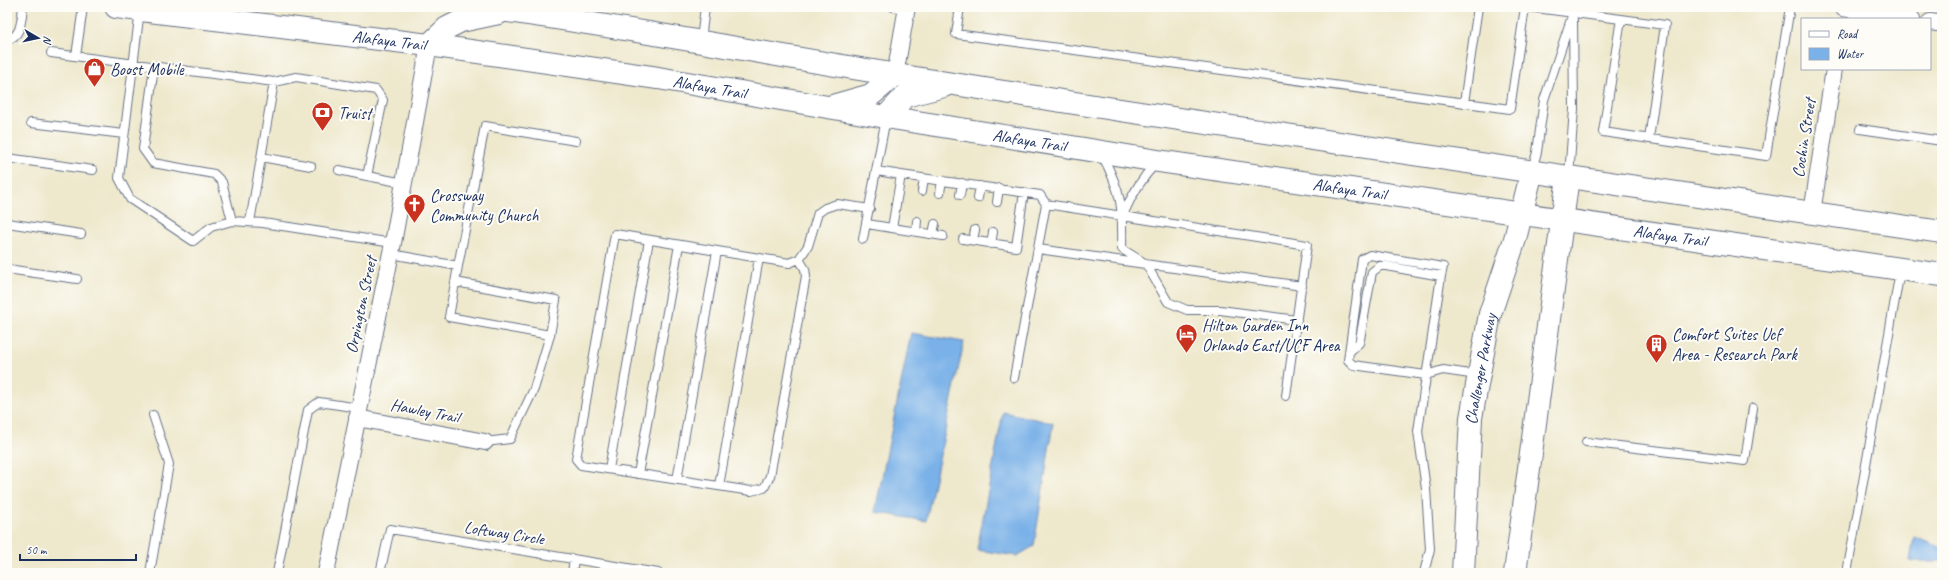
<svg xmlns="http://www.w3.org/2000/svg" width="1949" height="580" font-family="Caveat,sans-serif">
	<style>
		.water { fill: #79b1e8; stroke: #4a70a3 }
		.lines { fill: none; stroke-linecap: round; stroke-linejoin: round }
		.service-casing { stroke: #657084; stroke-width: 10 }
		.minor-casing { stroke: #657084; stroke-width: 18 }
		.secondary-casing { stroke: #657084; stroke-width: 24 }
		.primary-casing { stroke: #657084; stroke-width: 24 }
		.service { stroke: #fff; stroke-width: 8 }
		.minor { stroke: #fff; stroke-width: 16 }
		.secondary { stroke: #fff; stroke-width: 22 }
		.primary { stroke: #fff; stroke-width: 22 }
		.labels { text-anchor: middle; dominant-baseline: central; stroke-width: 4; stroke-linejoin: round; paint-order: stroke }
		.street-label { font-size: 17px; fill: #1b2f5e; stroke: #fdfcf7 }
		.poi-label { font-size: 17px; fill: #1b2f5e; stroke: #fdfcf7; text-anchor: start }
	</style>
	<rect width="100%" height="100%" fill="#fdfcf7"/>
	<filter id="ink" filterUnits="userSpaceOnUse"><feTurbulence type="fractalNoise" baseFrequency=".025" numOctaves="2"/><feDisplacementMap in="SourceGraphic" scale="8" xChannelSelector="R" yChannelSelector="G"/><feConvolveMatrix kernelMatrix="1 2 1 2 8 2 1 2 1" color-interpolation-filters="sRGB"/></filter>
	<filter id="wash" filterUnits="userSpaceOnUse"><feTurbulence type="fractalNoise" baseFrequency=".012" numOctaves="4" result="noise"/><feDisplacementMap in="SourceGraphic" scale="16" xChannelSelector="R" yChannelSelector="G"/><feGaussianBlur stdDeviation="0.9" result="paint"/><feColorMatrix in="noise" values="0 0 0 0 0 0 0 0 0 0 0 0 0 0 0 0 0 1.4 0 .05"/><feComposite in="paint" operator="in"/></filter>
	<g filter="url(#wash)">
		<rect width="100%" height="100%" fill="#eee8cc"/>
		<!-- water -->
		<path class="water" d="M911,333L964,342L926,521L875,512Z
			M1003,412L1053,423L1034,546L1017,556L977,550Z
			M1914,537L1942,548V561H1910Z"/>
	</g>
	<g filter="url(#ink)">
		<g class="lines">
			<defs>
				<path id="service" d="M893,7L906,9
					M960,7L956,34L1510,109L1525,7
					M1528,7L1621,19L1603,132L1766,156L1790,7
					M140,10L119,178L130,199L193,241L211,227L232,221L263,223L393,243
					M1621,19L1665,25L1649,139
					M7,40C22,36 21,20 23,7
					M701,40L705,7
					M51,53L274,82L296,77L376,90L383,100L367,176L404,183
					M76,56L83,7
					M154,67L143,149L153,163L214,174L222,182L232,221
					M1464,103L1478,7
					M31,123L124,134
					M1860,129L1942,141
					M1102,155C1122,193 1123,207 1122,249L1146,264L1168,302L1187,310H1220L1297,320
					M261,157L311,166
					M7,158L93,170
					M339,170L367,176
					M1532,170L1537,152L1544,100L1573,13
					M901,175L1040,195L1046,204
					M1569,176L1574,109L1573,20
					M922,191L924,178
					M940,193L942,180
					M960,195L962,183
					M978,198L980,186
					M997,202L999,188
					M1123,215C1132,194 1141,179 1156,163
					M250,222L274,82
					M7,223L81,234
					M867,224L892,228L901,175L877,171
					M892,228L943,236
					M916,231L917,221
					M933,234L935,224
					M863,239L886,118
					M963,239L1016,247L1024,192
					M973,240L975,230
					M991,244L993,232
					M1038,249L1302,286
					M391,254L458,266L449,317L550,335
					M799,259L805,269L806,276L770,476L764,488L751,491L581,465L576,459L615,234L789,263L799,259L808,246L818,213L825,208L837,204L870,209
					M458,266L485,126L576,141
					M7,269L77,279
					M455,282L556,300L550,335L534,389L510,439L485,442
					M1349,352L1359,343L1360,339L1372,272L1380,266H1386L1441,276
					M1014,378L1046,204L1307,245L1286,396
					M1586,442L1745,461L1753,408
					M609,469L649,240
					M638,474L679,245
					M677,480L717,251
					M719,486L759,258
					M150,573L169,464L153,415
					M277,573L308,410L319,402L359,408
					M380,573L390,529L658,573
					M572,573L574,559
					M1424,573L1430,549L1426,489L1418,431L1441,276L1443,267L1370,255L1362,259L1348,360L1353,365L1426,375L1443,370L1477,375
					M1847,573L1900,271"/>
				<path id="minor" d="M1843,8L1912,19
					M1930,22L1937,23
					M895,75L907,7
					M1812,213L1834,69
					M357,418L485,442
					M326,573L393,243L429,45"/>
				<g id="secondary">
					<path id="s1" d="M1463,573L1471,418L1490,314L1515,239L1532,171"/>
					<path d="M1515,573L1568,177"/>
				</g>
				<g id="primary">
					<path id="s2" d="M116,7L429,45L658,78L886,117L1158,161L1942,275"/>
					<path d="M478,7C619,25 757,53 897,75C1245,131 1593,180 1942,232"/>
					<path d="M429,45L447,28L461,21L499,13"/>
					<path d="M832,106L871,95L895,75"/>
					<path d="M886,117L905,96L944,86"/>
				</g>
			</defs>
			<!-- service casing -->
			<use href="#service" class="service-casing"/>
			<!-- minor casing -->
			<use href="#minor" class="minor-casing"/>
			<!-- secondary casing -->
			<use href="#secondary" class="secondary-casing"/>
			<!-- primary casing -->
			<use href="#primary" class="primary-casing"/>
			<!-- service -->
			<use href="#service" class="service"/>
			<!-- minor -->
			<use href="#minor" class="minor"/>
			<!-- secondary -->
			<use href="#secondary" class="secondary"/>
			<!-- primary -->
			<use href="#primary" class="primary"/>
		</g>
	</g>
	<!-- icons -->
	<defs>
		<symbol id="shop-pin" viewBox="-11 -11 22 30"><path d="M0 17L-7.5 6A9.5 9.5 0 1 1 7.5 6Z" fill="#c8321e" stroke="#fdfcf7"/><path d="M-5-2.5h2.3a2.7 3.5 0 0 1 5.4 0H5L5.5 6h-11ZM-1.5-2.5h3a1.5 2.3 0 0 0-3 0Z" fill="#fff"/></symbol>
		<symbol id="bank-pin" viewBox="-11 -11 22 30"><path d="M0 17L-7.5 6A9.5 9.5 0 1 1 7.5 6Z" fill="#c8321e" stroke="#fdfcf7"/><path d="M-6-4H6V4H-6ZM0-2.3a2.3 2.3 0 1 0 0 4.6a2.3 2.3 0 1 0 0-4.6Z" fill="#fff"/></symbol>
		<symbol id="church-pin" viewBox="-11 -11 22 30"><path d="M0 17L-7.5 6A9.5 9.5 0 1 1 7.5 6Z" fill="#c8321e" stroke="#fdfcf7"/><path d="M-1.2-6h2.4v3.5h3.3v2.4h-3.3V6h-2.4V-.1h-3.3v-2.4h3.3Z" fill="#fff"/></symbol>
		<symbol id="hotel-pin" viewBox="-11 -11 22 30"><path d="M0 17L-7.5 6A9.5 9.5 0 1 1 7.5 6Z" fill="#c8321e" stroke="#fdfcf7"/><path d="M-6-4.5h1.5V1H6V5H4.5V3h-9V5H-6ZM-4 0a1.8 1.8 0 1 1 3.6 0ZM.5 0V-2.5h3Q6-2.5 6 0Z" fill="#fff"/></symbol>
		<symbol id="building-pin" viewBox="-11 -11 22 30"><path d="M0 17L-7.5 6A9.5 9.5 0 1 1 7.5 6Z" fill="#c8321e" stroke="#fdfcf7"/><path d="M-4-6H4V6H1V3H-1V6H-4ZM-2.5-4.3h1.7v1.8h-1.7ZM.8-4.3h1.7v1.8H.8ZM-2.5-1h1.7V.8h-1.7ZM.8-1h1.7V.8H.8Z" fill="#fff"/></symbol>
	</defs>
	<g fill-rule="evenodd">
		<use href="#shop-pin" x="82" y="56" width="25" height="34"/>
		<use href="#bank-pin" x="310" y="100" width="25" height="34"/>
		<use href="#church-pin" x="402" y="192" width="25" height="34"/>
		<use href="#hotel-pin" x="1174" y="322" width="25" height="34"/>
		<use href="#building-pin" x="1644" y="332" width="25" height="34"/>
	</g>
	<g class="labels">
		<!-- street labels -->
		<g class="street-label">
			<text stroke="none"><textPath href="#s2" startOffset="275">Alafaya Trail</textPath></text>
			<text stroke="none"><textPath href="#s2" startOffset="599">Alafaya Trail</textPath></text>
			<text transform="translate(1804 138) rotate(-81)">Cochin Street</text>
			<text stroke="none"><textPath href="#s2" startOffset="923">Alafaya Trail</textPath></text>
			<text stroke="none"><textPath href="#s2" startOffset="1247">Alafaya Trail</textPath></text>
			<text stroke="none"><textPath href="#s2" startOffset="1571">Alafaya Trail</textPath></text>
			<text transform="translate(361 305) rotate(-78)">Orpington Street</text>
			<text stroke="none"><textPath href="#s1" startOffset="205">Challenger Parkway</textPath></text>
			<text transform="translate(425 411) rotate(11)">Hawley Trail</text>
			<text transform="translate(504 533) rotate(9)">Loftway Circle</text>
		</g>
		<!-- poi labels -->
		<g class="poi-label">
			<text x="110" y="69">Boost Mobile</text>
			<text x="338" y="113">Truist</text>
			<text x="430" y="195">Crossway<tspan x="430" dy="20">Community Church</tspan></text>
			<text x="1202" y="325">Hilton Garden Inn<tspan x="1202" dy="20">Orlando East/UCF Area</tspan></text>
			<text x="1672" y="334">Comfort Suites Ucf<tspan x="1672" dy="20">Area - Research Park</tspan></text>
		</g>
	</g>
	<!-- margin -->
	<rect width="1949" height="580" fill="none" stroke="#fdfcf7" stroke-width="24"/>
	<!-- legend -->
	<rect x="1801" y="18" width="130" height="52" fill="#fdfcf7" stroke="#a3aaba"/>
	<rect x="1809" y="31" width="20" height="6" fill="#ffffff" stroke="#a3aaba"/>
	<text x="1837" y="38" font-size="12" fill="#1b2f5e">Road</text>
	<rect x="1809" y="48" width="20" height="12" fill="#79b1e8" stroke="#a3aaba"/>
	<text x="1837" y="58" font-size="12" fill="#1b2f5e">Water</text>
	<!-- north arrow -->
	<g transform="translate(38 38) rotate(99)" stroke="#fdfcf7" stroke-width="3" paint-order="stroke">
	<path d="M0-3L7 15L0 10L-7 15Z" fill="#1b2f5e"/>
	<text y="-6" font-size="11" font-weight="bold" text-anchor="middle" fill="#1b2f5e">N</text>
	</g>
	<!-- scale -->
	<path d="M20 554v6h116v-6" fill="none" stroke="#1b2f5e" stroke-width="2"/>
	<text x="26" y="554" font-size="12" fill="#1b2f5e" stroke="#fdfcf7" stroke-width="3" paint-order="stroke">50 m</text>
</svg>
